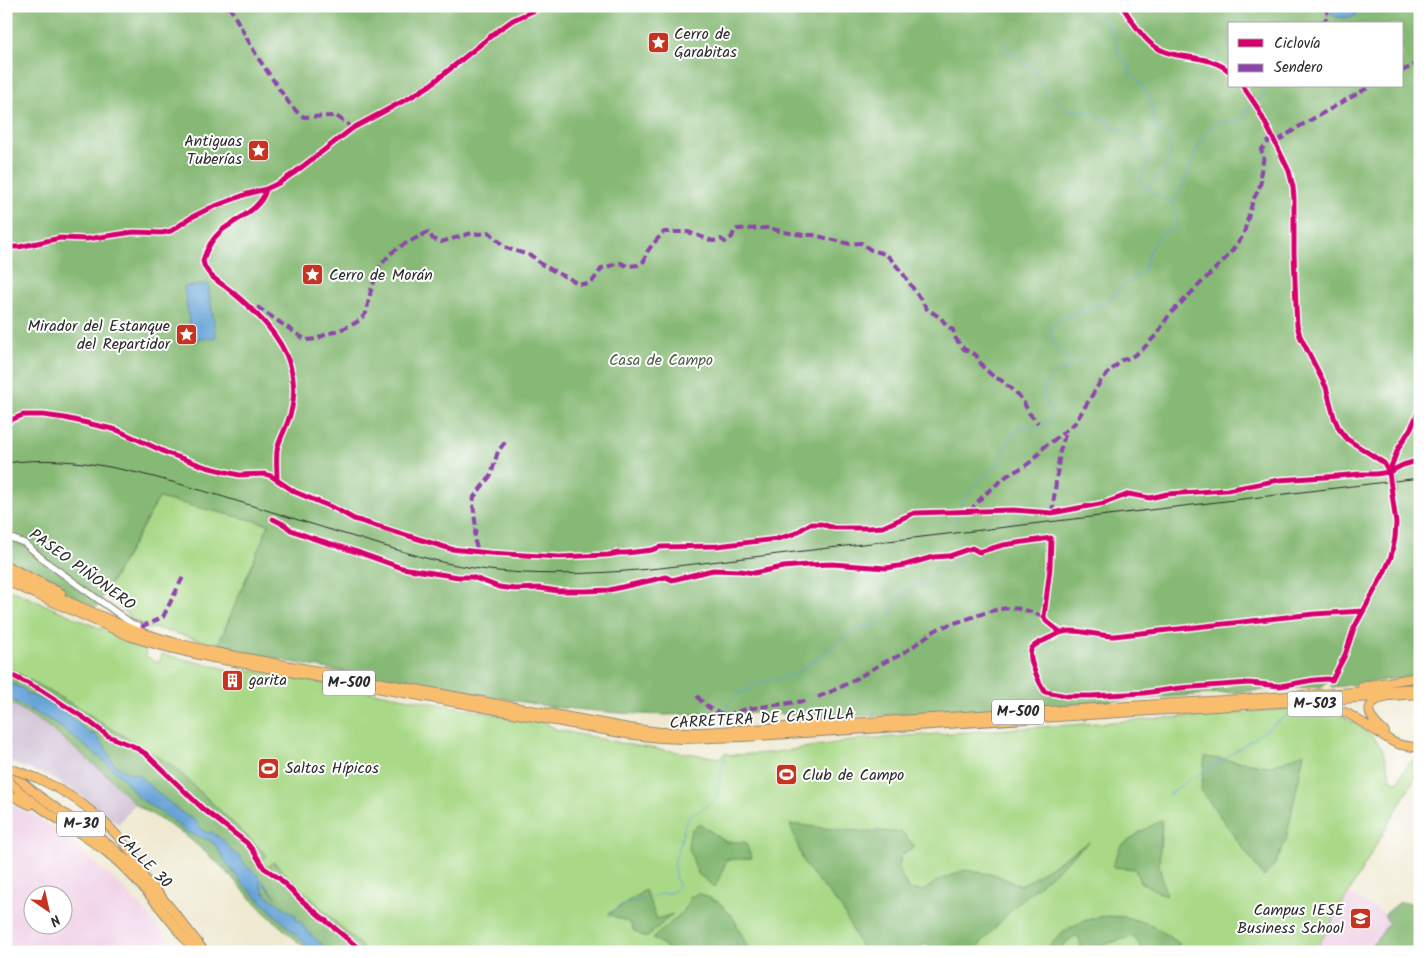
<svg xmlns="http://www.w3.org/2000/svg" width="1426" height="958" font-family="Kalam,sans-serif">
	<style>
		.built { fill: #efd0e6; fill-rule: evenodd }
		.industrial { fill: #cdbed2 }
		.green { fill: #a9d987; stroke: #6a8259 }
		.forest { fill: #86b974; stroke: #587250; fill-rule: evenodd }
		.water { fill: #68a4d8; stroke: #4a6882 }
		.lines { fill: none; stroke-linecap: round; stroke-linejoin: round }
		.stream { stroke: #68a4d8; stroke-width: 1 }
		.minor-casing { stroke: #8c8a7e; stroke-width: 8 }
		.highway-casing { stroke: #8c8a7e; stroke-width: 10 }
		.minor { stroke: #fff; stroke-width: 5.5 }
		.highway { stroke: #f9be6d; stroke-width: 8 }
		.rail { stroke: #2b2b2b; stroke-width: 1 }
		.minor-bridge-casing { stroke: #8c8a7e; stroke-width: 8; stroke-linecap: butt }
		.highway-bridge-casing { stroke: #8c8a7e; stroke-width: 10; stroke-linecap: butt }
		.minor-bridge { stroke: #fff; stroke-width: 5.5 }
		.highway-bridge { stroke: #f9be6d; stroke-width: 8 }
		.quiet { stroke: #8e44ad; stroke-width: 4; stroke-dasharray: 8 4; stroke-linecap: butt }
		.cycleway-casing { stroke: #fff; stroke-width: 8 }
		.cycleway { stroke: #d6006c; stroke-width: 5 }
		.labels { text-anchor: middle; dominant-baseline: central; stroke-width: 4; stroke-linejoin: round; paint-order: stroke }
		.shield { fill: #fff; stroke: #6b6b6b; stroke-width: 1 }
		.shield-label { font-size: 15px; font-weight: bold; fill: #2b2b2b }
		.poi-label { font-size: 16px; fill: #2b2b2b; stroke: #fff; text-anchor: start }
		.park-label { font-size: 16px; fill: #515f47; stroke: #fff }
		.street-label { font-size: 16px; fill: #2b2b2b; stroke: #fff }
	</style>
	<rect width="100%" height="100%" fill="#fff"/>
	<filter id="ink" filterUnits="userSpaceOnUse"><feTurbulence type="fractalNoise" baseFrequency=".02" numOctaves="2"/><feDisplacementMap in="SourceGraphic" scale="10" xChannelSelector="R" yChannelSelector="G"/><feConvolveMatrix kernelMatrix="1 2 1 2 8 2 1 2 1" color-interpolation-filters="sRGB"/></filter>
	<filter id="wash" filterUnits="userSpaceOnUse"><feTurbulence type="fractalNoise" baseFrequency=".0096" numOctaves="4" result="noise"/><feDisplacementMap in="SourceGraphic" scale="20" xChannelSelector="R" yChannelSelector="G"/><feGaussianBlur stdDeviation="1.12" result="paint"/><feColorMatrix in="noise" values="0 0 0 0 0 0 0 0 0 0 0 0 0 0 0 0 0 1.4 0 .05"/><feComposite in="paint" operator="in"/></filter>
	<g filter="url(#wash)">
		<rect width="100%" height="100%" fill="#eee9d0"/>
		<!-- built -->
		<path class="built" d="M6,802L32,814L64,836L94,862L122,887L146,912L179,952H6ZM32,896H62V926H32Z
			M1348,893L1385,914L1384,915L1390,923L1373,945L1375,952H1323L1318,945Z"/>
		<!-- industrial -->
		<path class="industrial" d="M6,701L18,707L46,725L77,750L109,777L135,804L118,824L73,790L48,776L17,765L6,758Z"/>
		<!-- green -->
		<path class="green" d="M159,498L269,524L218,645L156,628L148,629L132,619L106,592Z
			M6,588L145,648L146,656L154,661L159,662L162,654L226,669L229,673L240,675L243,671L248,670L545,723L558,730L636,746L720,758L725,753L731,755L769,753L864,739L1230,714L1304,707L1329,711L1343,716L1360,727L1374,738L1382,749L1392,781L1398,782C1403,771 1408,761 1420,756V769L1319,944L1323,952H367L274,862L268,868L261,861L267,855L173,766L100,722L86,712L6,667Z"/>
		<!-- forest -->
		<path class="forest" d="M6,6H1420V675L1343,686L1331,687L1332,683L1328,682L1321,687L1291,688L937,714L855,716L744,713L664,715L619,713L552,707L500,698L381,679L217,648L269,524L159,498L96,608L6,562ZM1230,24H1402V86H1230Z
			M6,667L86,712L100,722L173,766L267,856L261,861L267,868L273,862L367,952H309L263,911L220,865L184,834L135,804L109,777L77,750L46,725L18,707L6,701Z
			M1304,753L1286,840L1275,864L1264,877L1201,790L1205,757L1271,766Z
			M1162,820L1159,865L1166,896L1140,882L1135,869L1112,867L1120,847L1140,832Z
			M700,824L726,842H745L752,858L727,860L715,887L698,874L688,845L691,830Z
			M790,824L842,830L902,832L915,847L902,854L898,868L908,889L923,891L937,881L965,870L996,875L1021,886L1089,842L1013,908L973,952H944L926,943L913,952H863L842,909L804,864Z
			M645,890L657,919L673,914L646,938L634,931L630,923L608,914Z
			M699,893L720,903L734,919L750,952H673L653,938L684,911L690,897Z
			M1400,902L1420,904V952H1375L1373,945L1389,923L1384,915Z
			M1106,916L1126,917L1152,925L1180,944L1172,952H1142L1141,948L1134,936L1088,949L1086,952H1077L1081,945L1078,936L1069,940L1057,952H1045C1062,929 1078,920 1106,916Z"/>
		<!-- water -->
		<path class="water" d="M1330,6H1346V9L1350,10L1354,6L1356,8L1355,16C1346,18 1340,19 1331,14Z
			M208,284L216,337L192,340L184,287Z
			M6,681L24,689L27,694L49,702L53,706L69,715L90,734L94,733C97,739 101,741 104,746C108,751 109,756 112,761C116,767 130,775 137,774L167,801L185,815L196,821L203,831L208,833L212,832L224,841L232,852L241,857C244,869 253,869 259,877C265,884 271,891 277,898L266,887L259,882L265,894L296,916V918L297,921H300L307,931L330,952H314L243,884L225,861L216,846L209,840L186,832L176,823L138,797L124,779L98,756L55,723L6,697Z"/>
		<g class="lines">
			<!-- stream -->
			<path class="stream" d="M1093,6L1106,25L1111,29C1114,35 1120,52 1120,57L1128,64L1131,76L1135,77L1147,93L1151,104L1155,127C1159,130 1165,133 1168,136C1175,141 1168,167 1163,173C1158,179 1150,181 1148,190
				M1356,15L1381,7L1396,8L1398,6
				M1335,24L1336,16
				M1001,41L1016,56L1036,72L1039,76L1041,84L1046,91L1064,107L1069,110L1089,112L1104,120L1108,121L1114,129C1118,128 1119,127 1122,129C1130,132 1147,146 1149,154C1151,163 1142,173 1140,181L1143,187L1151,191
				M1257,102L1264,94L1265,86
				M1154,193L1173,204
				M957,523C957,519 957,514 958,511C958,507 979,480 983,477C987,473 994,471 998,465C1009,449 1008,420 1037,428L1051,419L1053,411L1045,402L1043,387C1051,376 1054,370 1069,369L1071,364L1070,360C1057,350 1051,345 1050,328L1061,319L1096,305L1107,304L1115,293L1144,270L1149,251L1160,235L1177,227L1176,216L1174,202L1189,171L1198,145L1206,133L1215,123L1225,121L1233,122L1244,118L1248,108L1254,104
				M726,710C728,701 737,698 738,692L748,691C753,683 760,683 769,681L771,679L776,680L797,673L841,640L862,628L873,626L882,622L890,615L897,598L904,593L927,580L936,570L960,560L963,556L959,544
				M1168,795L1186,782L1221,761L1292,712
				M610,917C619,904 634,900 649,898C653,898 656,895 660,894C665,893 671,894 675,890C678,888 678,886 678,883C669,867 678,853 682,837C685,830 683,821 690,815C693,812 693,814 697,812C704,808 711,803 716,798C720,783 719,773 725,758"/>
		</g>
	</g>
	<g filter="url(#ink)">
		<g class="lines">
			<defs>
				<path id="minor" d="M1251,97L1257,107
					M6,247H19L60,238L87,239L134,232L162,233L171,231L192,217L210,208L247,194L266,189L279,183L294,173L353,128L409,98L429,86L496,32L513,20L544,6
					M6,536L24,543L49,564L131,623L141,627"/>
				<path id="highway" d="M6,565L61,593
					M6,574L131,629L173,642L215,652L629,728L660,732H703L1420,688
					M6,581L129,636C157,646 185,652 213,658L626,734L660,738L682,739L742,737L1420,694
					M1362,686L1420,677
					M1384,698C1381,699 1378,699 1376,701C1360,709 1377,726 1385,732
					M1309,704L1331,706L1347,713L1393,742L1401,745L1420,748
					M8,767C35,799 75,818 108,844C146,874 175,913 205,952
					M6,778C34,808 72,826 105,851C140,879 167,917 195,952
					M37,778C85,800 115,827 145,871
					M6,793L30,805"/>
			</defs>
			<!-- minor casing -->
			<use href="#minor" class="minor-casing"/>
			<!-- highway casing -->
			<use href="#highway" class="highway-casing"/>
			<!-- minor -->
			<use href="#minor" class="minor"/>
			<!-- highway -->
			<use href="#highway" class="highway"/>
			<!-- rail -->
			<path class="rail" d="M6,463C78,453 145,474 214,494C259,508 305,522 351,536C382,545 414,556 446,563C516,578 589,575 660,568L1420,478"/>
			<defs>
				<path id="minor-bridge" d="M1390,475L1392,491"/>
				<path id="highway-bridge" d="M6,767L37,778"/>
			</defs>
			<!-- minor-bridge casing -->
			<use href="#minor-bridge" class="minor-bridge-casing"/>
			<!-- highway-bridge casing -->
			<use href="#highway-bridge" class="highway-bridge-casing"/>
			<!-- minor-bridge -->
			<use href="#minor-bridge" class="minor-bridge"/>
			<!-- highway-bridge -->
			<use href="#highway-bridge" class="highway-bridge"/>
			<!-- quiet -->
			<path class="quiet" d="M229,6L258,58L289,103L299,114L304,117L336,116L353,128
				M6,7L8,6
				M1322,24L1328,16L1326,6
				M1402,71L1420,62
				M257,307L306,340L317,339L322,336L350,326L360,320L366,313L371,290L380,266L390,254L399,247L428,232L433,239L441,242L472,233L480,234L489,232L504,246L509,249L532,256L541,264L550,269L580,284H587L592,282L602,268L621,263L627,266L638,265L644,261L647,252L652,245L664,232H688L713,241L721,239L725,242L732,237L734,231L737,229L770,228L783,232L804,235H813L850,244L861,243L871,250L885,254L890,258L904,275L927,309L941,318L947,326L953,330L956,339L964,349L976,355L983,367L994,377L1001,380L1020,397L1024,403L1029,413L1038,423
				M971,512L974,506L985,494L1008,475L1025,466L1033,460L1045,446L1054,440L1075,423L1102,379L1122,360L1130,358L1142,350L1157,334L1169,315L1229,255L1243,236L1253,200L1259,189L1261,181L1260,176L1264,156L1261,150L1269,141L1279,140L1300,126L1371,86
				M1052,513L1060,451L1066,432
				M477,548L474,539L476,528L473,504L474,497L491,475L498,451L507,440
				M141,627L163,617L183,577
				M697,696L703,703L714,711L726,715L746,709L805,701
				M818,697C839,689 860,677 879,665C886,661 893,659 900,655C913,648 925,636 938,629C947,625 955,623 964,620C989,612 1007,602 1034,613C1039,615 1043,616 1046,621"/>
			<defs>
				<path id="cycleway" d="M1122,6C1131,19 1143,40 1157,48C1179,61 1209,53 1230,72
					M1243,86L1257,107L1274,140L1289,171L1293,187L1294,199V252L1296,307L1297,325L1300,336L1326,387L1334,417L1339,429L1347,439L1384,463L1389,472L1396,523L1395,538L1391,557L1384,573L1354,628L1345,655L1332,680L1327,679L1314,680L1280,686L1249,683L1180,688L1144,693L1091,696H1067L1045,692C1040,684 1026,657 1032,648C1036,643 1044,641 1049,638C1058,634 1061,631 1071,631C1086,631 1099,636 1114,636L1314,614L1363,611
					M266,189C263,208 235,220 221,231C212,239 206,250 203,261C206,276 220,282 231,291C254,310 281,335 290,365C295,383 295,403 288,421C285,430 279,440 277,450C276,459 277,470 277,480
					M6,247H19L60,238L87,239L134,232L162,233L171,231L192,217L210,208L247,194L266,189L279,183L294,173L353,128L409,98L429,86L496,32L513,20L544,6
					M6,422L23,415H43L65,418L117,430L167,453L206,467L239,475L265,474L271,476L295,492L336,509L354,519L451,549L490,553L559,557L608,555L619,553H627L652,550L660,547L717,546L777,539L794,534L810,524H821L834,528H868L883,527L914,513L1013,510L1052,513L1105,503L1129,494L1150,498L1167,494L1227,490L1279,480L1326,477L1360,474H1376L1389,472L1403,465L1420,460
					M1389,472L1398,449L1412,426L1420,408
					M273,519L285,525L291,530L312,538L360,553L402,568L458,577H472L499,587L515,589L539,588L558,591H587L609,590L666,577L672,580L713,570L741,571L754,573L783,567L807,565L832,564L886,568L905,565L933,557L949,556L972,548L979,552L1003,545L1051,538L1050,568L1044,617L1046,621L1060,632
					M6,669L9,671L11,675L41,690L87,720L108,736L133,746L146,754L203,809L247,843L254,852L264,868L279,878L300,899L363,952"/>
			</defs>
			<!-- cycleway casing -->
			<use href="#cycleway" class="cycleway-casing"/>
			<!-- cycleway -->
			<use href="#cycleway" class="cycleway"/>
		</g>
	</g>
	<!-- icons -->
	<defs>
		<symbol id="sight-square" viewBox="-11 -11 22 22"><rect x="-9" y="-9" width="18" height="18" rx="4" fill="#c8321e" stroke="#fff"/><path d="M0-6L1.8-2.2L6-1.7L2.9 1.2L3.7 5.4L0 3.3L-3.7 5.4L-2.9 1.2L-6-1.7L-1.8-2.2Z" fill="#fff"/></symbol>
		<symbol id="building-square" viewBox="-11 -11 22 22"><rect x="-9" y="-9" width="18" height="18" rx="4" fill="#c8321e" stroke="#fff"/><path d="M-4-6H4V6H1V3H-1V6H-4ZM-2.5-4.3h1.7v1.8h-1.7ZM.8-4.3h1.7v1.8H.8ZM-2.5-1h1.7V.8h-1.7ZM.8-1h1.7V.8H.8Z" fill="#fff"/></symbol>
		<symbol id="stadium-square" viewBox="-11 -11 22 22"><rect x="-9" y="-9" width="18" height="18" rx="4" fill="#c8321e" stroke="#fff"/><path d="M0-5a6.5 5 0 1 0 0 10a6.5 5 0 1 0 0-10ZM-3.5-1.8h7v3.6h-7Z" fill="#fff"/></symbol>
		<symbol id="university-square" viewBox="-11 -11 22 22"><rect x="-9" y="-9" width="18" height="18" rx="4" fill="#c8321e" stroke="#fff"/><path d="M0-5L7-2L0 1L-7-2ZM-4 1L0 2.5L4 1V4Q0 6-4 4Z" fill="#fff"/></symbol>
	</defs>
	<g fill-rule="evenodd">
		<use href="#sight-square" x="646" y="30" width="25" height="25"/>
		<use href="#sight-square" x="246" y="138" width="25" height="25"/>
		<use href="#sight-square" x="300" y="262" width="25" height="25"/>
		<use href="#sight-square" x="174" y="322" width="25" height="25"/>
		<use href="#building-square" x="220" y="668" width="25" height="25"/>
		<use href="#stadium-square" x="256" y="756" width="25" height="25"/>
		<use href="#stadium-square" x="774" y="762" width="25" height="25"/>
		<use href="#university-square" x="1348" y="906" width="25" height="25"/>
	</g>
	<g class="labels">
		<!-- shield labels -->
		<g class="shield">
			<rect x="323" y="670.5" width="52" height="25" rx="4"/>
			<rect x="1287.5" y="691.5" width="55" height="25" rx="4"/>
			<rect x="992" y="699.5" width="52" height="25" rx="4"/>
			<rect x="57" y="811.5" width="48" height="25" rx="4"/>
		</g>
		<g class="shield-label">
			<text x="349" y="683">M-500</text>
			<text x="1315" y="704">M-503</text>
			<text x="1018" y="712">M-500</text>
			<text x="81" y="824">M-30</text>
		</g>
		<!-- poi labels -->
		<g class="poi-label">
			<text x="674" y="34">Cerro de<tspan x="674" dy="18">Garabitas</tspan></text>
			<text x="242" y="141" text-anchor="end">Antiguas<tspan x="242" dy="18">Tuberías</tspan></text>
			<text x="329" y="275">Cerro de Morán</text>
			<text x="170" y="326" text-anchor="end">Mirador del Estanque<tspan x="170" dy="18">del Repartidor</tspan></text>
			<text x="249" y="680">garita</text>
			<text x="285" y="768">Saltos Hípicos</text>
			<text x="802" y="775">Club de Campo</text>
			<text x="1344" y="910" text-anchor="end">Campus IESE<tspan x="1344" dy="18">Business School</tspan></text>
		</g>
		<!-- park labels -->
		<g class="park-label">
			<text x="661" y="360">Casa de Campo</text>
		</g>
		<!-- street labels -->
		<g class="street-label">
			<text transform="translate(82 570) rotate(36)">PASEO PIÑONERO</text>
			<text transform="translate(762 719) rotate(-3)">CARRETERA DE CASTILLA</text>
			<text transform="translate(144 861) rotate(45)">CALLE 30</text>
		</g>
	</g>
	<!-- margin -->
	<rect width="1426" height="958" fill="none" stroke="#fff" stroke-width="25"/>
	<!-- legend -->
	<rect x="1228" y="22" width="175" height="65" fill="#ffffff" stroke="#aaaaaa"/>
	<rect x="1238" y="39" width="25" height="8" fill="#d6006c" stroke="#aaaaaa"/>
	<text x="1274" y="48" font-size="15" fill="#2b2b2b">Ciclovía</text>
	<rect x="1238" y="64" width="25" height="8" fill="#8e44ad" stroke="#aaaaaa"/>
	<text x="1274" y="72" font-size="15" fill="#2b2b2b">Sendero</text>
	<!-- north arrow -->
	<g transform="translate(48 910) rotate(146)"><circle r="24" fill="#ffffff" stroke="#aaaaaa"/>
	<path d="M0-4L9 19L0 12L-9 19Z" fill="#c8321e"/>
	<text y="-8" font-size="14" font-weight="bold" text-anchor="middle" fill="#2b2b2b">N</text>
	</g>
</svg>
